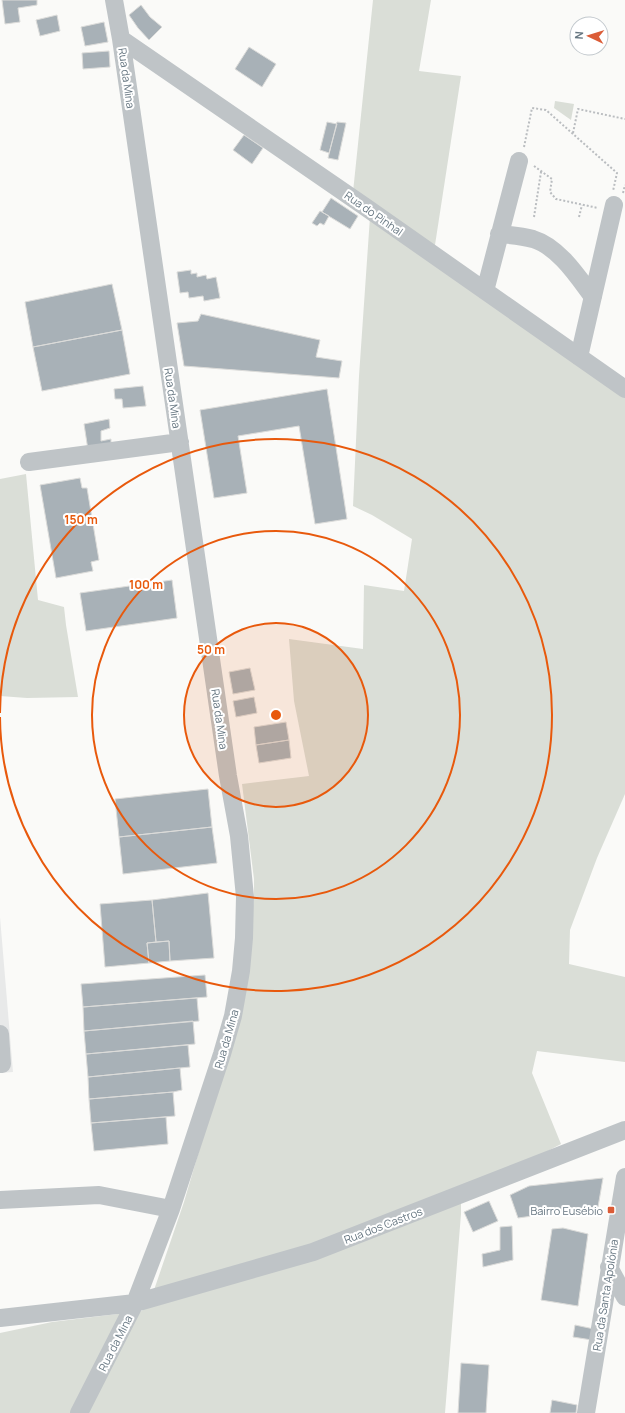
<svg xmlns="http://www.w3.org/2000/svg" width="625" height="1413" font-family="Manrope,sans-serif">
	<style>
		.built { fill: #e8e9e9 }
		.green { fill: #daded7 }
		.building { fill: #a8b1b7; stroke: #dcdcda }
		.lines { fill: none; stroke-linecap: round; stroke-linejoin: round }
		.path { stroke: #babdc0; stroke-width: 2; stroke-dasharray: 2 2; stroke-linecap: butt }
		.minor { stroke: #bfc4c7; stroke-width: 18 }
		.ring { fill: none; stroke: #e8590c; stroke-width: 2 }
		.poi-dot { fill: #db5c37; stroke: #fff; stroke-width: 1.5 }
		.labels { text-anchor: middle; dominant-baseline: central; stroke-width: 4; stroke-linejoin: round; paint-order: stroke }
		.street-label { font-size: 11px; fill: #667681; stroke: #fff }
		.poi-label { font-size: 11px; fill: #667681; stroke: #fff; text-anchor: end }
		.centre { fill: #e8590c; stroke: #fff; stroke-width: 2 }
		.ring-label { font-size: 12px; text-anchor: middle; font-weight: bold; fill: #e8590c; stroke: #fff; stroke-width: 4; stroke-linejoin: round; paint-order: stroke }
	</style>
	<rect width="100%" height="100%" fill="#fafaf8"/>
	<!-- built -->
	<path class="built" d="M0,917L13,1072L0,1073Z"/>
	<!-- green -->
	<path class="green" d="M373,0H431L419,71L461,76L433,258L625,395V794L597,858L570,930L569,964L625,977V1062L537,1051L532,1073L561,1144L485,1184L461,1193V1214L445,1413H0V1333L52,1322L142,1311L153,1293L184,1202L209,1117L254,901V879L242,784L309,776L294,701L289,639L363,649L364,585L404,591L412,539L372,515L353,506L359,376L370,217L353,192Z
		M555,101L574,104L571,120L554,108Z
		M26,474L38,600L64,607L66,625L78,697L27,698L0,696V479Z"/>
	<!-- building -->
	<path class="building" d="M2,0H37V5L18,8L20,22L5,24Z
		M141,5L150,17L162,27L149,40L138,28L129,15Z
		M57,15L60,31L40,36L36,20Z
		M104,22L108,42L85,46L81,27Z
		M249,47L276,64L262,87L235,69Z
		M109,51L110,67L83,69L82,53Z
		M327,122L337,124L329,153L320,150Z
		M337,122L346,123L338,160L328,158Z
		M244,135L263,148L252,164L233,150Z
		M331,198L358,216L350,229L322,212Z
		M320,211L329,216L324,225L320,223L317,226L312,223Z
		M191,270V274L197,273V277L206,275L207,279L216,277L220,298L204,301L203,296L189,298L188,292L180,293L177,272Z
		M112,284L122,330L33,347L25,302Z
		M201,314L320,340L316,357L342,361L339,378L184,366L177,323L198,321Z
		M122,330L130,374L42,391L33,347Z
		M143,386L146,406L123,408L122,399H115L114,389Z
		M327,389L347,519L315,524L299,426L238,436L247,493L214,498L200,410Z
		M109,419L110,428L101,431V441L111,439V448L88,450L84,424Z
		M80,478L82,488H87L99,560L91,562L93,571L56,578L40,485Z
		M172,580L177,618L86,631L80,593Z
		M250,668L255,690L233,694L229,672Z
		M254,697L257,713L236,717L233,701Z
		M286,722L289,740L256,745L254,727Z
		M289,740L291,758L259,763L256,745Z
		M208,789L212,827L119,837L115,799Z
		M212,827L217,863L123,874L119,837Z
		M208,893L214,958L170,961L169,941L156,942L152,900Z
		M152,900L156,942L147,943L149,963L105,967L100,904Z
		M169,941L170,961L149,963L147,943Z
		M205,975L207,997L83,1007L81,984Z
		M197,998L199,1021L84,1031L83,1007Z
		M193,1021L195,1044L86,1054L84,1031Z
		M188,1045L190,1067L88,1077L86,1054Z
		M180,1068L182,1090L173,1092L89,1099L88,1077Z
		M173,1092L175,1116L91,1123L89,1099Z
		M166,1117L168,1144L94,1151L91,1123Z
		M603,1178L598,1207L518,1218L510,1195L529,1186Z
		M489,1201L498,1221L473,1232L464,1212Z
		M512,1226L513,1260L483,1267L482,1254L500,1250V1227Z
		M563,1228L588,1234L578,1306L541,1300L552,1229Z
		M575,1325L594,1329L592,1340L573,1337Z
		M461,1363L489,1365L486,1413H458Z
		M552,1400L577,1405L576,1413H550Z"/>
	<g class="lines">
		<!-- path -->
		<path class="path" d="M573,133L578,109L625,119
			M524,147L532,108L546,110L617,173L613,191
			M534,166L552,179L550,192L556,199L598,208
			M623,193L625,185
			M534,217L541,172
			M579,217L582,205"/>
		<!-- minor -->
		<path class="minor" d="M121,39L364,206L625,389
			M499,234C511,235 522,236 533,239C559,247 578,277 593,297
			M485,291L519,161
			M579,357L614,205
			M29,462L180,442
			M0,1034L2,1064H0
			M0,1200L99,1195L171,1209
			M609,1267L625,1297
			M0,1318L135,1303L313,1252L625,1130
			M79,1413L135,1303L171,1209L222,1054L233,1016L241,971L244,938L245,897L239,836L228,776L121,39L114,0
			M586,1413L625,1177"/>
	</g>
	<!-- distance rings -->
	<circle cx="276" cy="715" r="92" fill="#e8590c" fill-opacity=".12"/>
	<g class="ring">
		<circle cx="276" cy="715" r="92"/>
		<circle cx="276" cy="715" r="184"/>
		<path d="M0 713A276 276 0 1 1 0 717"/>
	</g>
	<!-- markers -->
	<rect class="poi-dot" x="607" y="1206" width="8" height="8" rx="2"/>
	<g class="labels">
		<!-- street labels -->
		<g class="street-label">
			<text transform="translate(127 78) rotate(82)">Rua da Mina</text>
			<text transform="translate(374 213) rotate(35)">Rua do Pinhal</text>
			<text transform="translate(173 398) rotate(82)">Rua da Mina</text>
			<text transform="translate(220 719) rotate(82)">Rua da Mina</text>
			<text transform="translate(226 1039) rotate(-74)">Rua da Mina</text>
			<text transform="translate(383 1225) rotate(-21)">Rua dos Castros</text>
			<text transform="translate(605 1295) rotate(-81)">Rua da Santa Apolónia</text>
			<text transform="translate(115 1343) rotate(-63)">Rua da Mina</text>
		</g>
		<!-- poi labels -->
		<g class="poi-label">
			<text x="603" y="1210">Bairro Eusébio</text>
		</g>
	</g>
	<circle cx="276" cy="715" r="6" class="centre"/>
	<g class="ring-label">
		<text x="81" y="524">150 m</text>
		<text x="146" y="589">100 m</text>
		<text x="211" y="654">50 m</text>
	</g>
	<!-- north arrow -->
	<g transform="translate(589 36) rotate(274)"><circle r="19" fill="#ffffff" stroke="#c2c8cd"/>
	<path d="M0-3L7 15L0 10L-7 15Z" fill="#db5c37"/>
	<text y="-6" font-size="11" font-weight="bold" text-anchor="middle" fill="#667681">N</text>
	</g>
</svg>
